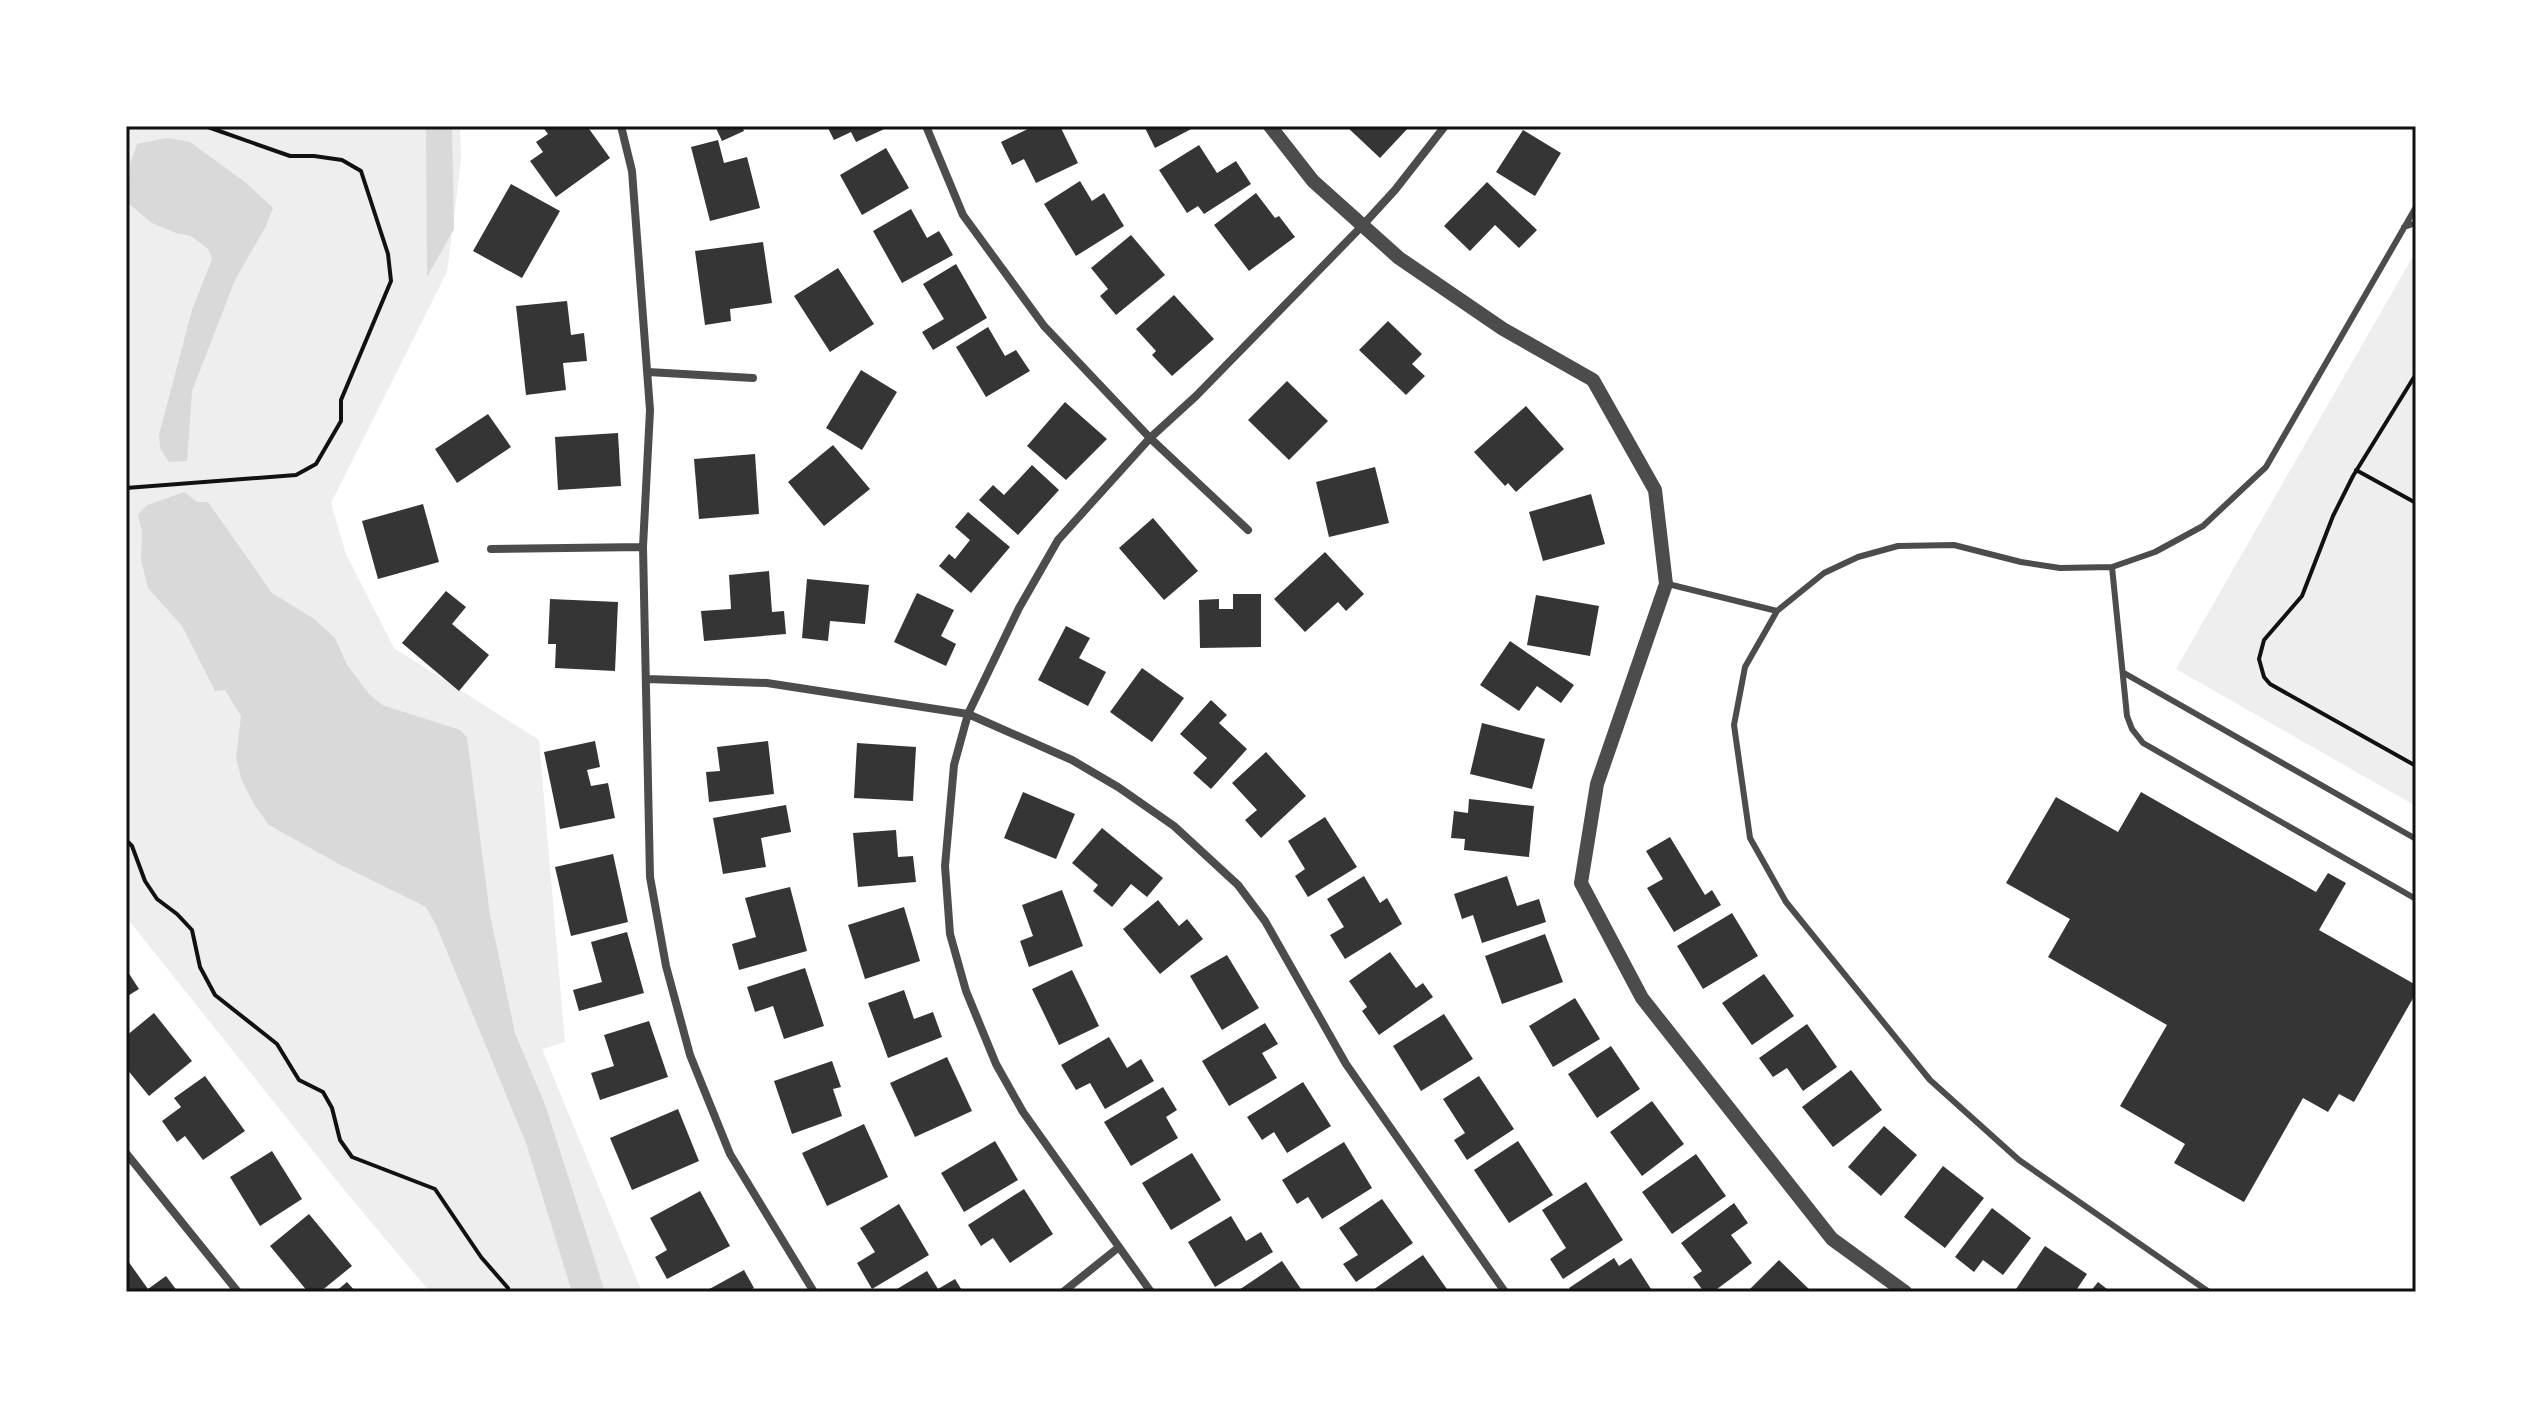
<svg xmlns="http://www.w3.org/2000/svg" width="2542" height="1418" font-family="Arial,sans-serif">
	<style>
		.green { fill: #eee }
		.water { fill: #d9d9d9 }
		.building { fill: #353535 }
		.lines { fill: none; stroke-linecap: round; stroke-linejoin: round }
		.path { stroke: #111; stroke-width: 4 }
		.service { stroke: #4c4c4c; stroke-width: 6 }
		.minor { stroke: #4c4c4c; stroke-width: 8 }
		.tertiary { stroke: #4c4c4c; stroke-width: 14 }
		.neatline { fill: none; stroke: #111; stroke-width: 3 }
	</style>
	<rect width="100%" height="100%" fill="#fff"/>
	<!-- green -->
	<path class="green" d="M126,126H460L461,160L447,272L331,503L346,554L394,648L539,740L565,1042L542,1049L642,1292H430L345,1191L126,917Z
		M2416,251V806L2176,669Z"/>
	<!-- water -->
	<path class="water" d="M426,126H452L454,229L427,277Z
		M167,138L190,142L245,182L273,208L266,226L235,280L192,391L187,461L169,462L160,448L159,435L192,310L212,259L208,249L191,236L176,233L152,223L128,203L130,165L137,144Z
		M184,492L197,502H208L272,593L314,619L335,638L347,665L369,694L382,705L460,730L467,737L490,915L515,1033L546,1107L605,1292H572L526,1143L436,925L426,907L339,864L269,825L255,806L242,781L236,758L241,716L225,690L215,691L182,626L148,588L141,560L142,531L138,515L147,505Z"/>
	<!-- building -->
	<path class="building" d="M542,126H587L610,158L556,197L530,161L543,152L536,142L548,134Z
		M715,126H742L744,131L722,141Z
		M827,126H891L856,142L851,132L834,140Z
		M1034,126H1060L1078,163L1036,183L1024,159L1012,165L1001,142Z
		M1144,126H1197L1155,148Z
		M1346,126H1410L1380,158Z
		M1523,130L1561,153L1535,196L1496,172Z
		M718,140L724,163L747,157L760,208L710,221L691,147Z
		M1199,145L1217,173L1236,161L1251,184L1204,214L1198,206L1187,213L1159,170Z
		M886,148L909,188L862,215L840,175Z
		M1080,181L1092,201L1104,193L1124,226L1076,256L1044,204Z
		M1487,182L1537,230L1519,248L1495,225L1470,251L1444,226Z
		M511,184L560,211L522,278L473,251Z
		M1256,193L1275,218L1279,216L1295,237L1249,271L1214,225Z
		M911,209L927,238L939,231L953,255L902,283L873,231Z
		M1131,235L1165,275L1116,315L1100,296L1108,289L1091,268Z
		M763,242L772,303L730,309L731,321L705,325L695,251Z
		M956,264L987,318L933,350L922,332L944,319L923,284Z
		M838,268L874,324L830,352L794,296Z
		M1174,295L1214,339L1172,376L1152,355L1156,351L1136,329Z
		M567,301L571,335L584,333L587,361L563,363L566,390L526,395L516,306Z
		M1388,321L1422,354L1412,364L1425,376L1406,395L1359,350Z
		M988,327L1005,356L1016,350L1030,371L986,397L956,347Z
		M861,370L897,392L862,450L826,428Z
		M1287,381L1328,421L1289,460L1248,420Z
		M1065,402L1107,439L1066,480L1027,446Z
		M1526,406L1564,449L1516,492L1508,483L1505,486L1474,452Z
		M488,414L511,447L457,483L435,449Z
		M618,433L621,486L558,490L555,437Z
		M833,445L870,489L824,526L788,482Z
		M755,454L759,514L699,519L694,459Z
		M1032,465L1059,490L1018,535L979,500L993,485L1004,495Z
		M1375,467L1389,523L1329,537L1316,482Z
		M1591,494L1605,544L1543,561L1529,512Z
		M423,504L439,562L378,579L362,521Z
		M968,512L1010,547L971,593L939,566L949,554L955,559L970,540L955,527Z
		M1153,518L1198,571L1164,600L1119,548Z
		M1325,552L1364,594L1346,611L1338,602L1305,632L1274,599Z
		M769,571L772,612L784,611L786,634L704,641L701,611L731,609L729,575Z
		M807,579L869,585L865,624L830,621L828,641L802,638Z
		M446,591L466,607L452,624L489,655L459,691L402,643Z
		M917,593L954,610L941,636L956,644L946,666L894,642Z
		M1233,594H1261V647L1200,648L1199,600L1219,599V609H1233Z
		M1536,595L1599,606L1590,656L1527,645Z
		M550,599L618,602L615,671L555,668L556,644H548Z
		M1066,626L1090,638L1079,658L1106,672L1088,706L1038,680Z
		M1510,641L1574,685L1561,703L1537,686L1519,711L1480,685Z
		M1142,668L1184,698L1152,742L1110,712Z
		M1211,700L1227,715L1219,723L1247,749L1211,789L1193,773L1207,758L1180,734Z
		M1482,723L1545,739L1532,789L1470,774Z
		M595,741L600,767L587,770L591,786L608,783L615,818L560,829L544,752Z
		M768,741L774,794L709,802L706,772L720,771L717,747Z
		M857,743L916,747L913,801L854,798Z
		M1266,752L1306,796L1261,838L1245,820L1257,810L1232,783Z
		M1023,792L1075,814L1056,859L1004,838Z
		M2141,792L2316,892L2328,873L2346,883L2319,930L2416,985V993L2354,1102L2339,1094L2328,1112L2303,1098L2244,1202L2174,1163L2185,1144L2120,1106L2167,1025L2048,957L2070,919L2006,883L2056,797L2118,832Z
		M1469,799L1534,806L1529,857L1464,850L1465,839L1451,838L1454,811L1468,813Z
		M786,805L791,832L761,838L766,867L723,874L713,818Z
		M1325,817L1357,867L1308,897L1295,876L1305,869L1288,841Z
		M1102,828L1163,878L1147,897L1131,884L1112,907L1093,891L1098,885L1072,863Z
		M896,830L898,857L913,856L916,882L858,887L853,833Z
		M1670,837L1705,895L1712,890L1721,905L1674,932L1647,888L1663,879L1646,851Z
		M613,854L628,922L571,936L555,867Z
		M1364,876L1380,903L1387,898L1402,924L1345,959L1330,935L1344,927L1327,899Z
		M1507,876L1517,906L1539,899L1546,922L1482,943L1473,915L1462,919L1454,894Z
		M790,887L807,951L739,970L732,944L756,937L745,898Z
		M1062,890L1083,946L1029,967L1020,941L1033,936L1022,905Z
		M1158,900L1179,926L1187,919L1203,939L1160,974L1123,929Z
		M904,907L920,961L865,979L848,925Z
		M1732,913L1758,956L1703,989L1677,946Z
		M627,932L644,993L579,1011L573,990L602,982L591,942Z
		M1545,934L1563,982L1502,1004L1485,956Z
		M1390,952L1416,988L1423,983L1433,997L1379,1035L1362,1011L1367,1007L1349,981Z
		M1227,955L1259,1008L1222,1030L1190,976Z
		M805,968L824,1026L784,1039L773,1006L755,1012L747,987Z
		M126,969L139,989L126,997Z
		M1072,970L1099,1026L1059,1045L1032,989Z
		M1764,974L1794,1016L1752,1045L1722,1003Z
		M904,990L914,1019L933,1012L942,1037L888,1058L868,1003Z
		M1575,998L1600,1039L1553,1067L1529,1026Z
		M154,1013L192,1061L149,1096L126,1068V1036Z
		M1444,1014L1473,1059L1421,1091L1393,1046Z
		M649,1021L668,1077L600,1100L591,1073L614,1066L604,1035Z
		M1265,1023L1278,1044L1262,1053L1277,1078L1229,1106L1202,1061Z
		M1807,1024L1837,1067L1803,1091L1787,1068L1773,1077L1759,1058Z
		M1109,1037L1127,1068L1141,1059L1154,1081L1105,1109L1090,1083L1076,1090L1061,1065Z
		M1611,1046L1640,1089L1597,1118L1568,1074Z
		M947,1057L972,1111L915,1137L890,1083Z
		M832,1061L841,1087L833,1089L842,1116L792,1134L774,1081Z
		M1851,1070L1882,1110L1833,1147L1802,1107Z
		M205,1076L245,1131L203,1160L185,1136L177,1142L162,1121L181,1107L174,1098Z
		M1479,1076L1514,1129L1467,1160L1454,1140L1465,1133L1443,1099Z
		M1303,1082L1331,1126L1287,1153L1274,1132L1262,1140L1247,1117Z
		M1163,1087L1177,1110L1166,1117L1178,1138L1131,1166L1104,1122Z
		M1652,1101L1684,1144L1642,1176L1610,1132Z
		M678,1109L699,1161L632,1190L610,1138Z
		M864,1124L888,1177L827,1206L802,1153Z
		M1884,1126L1917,1155L1881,1196L1848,1167Z
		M995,1141L1018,1180L964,1212L941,1173Z
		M1518,1141L1553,1195L1509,1223L1474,1170Z
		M1344,1142L1372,1188L1322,1219L1308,1197L1297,1204L1282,1180Z
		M272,1151L302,1199L260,1226L230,1177Z
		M1192,1153L1221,1200L1171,1230L1142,1183Z
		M1696,1154L1726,1196L1672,1234L1642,1192Z
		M1943,1166L1984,1198L1945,1248L1904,1217Z
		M1586,1182L1623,1240L1563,1279L1550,1259L1566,1248L1542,1210Z
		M1024,1189L1053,1234L1010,1263L993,1238L981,1246L968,1225Z
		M700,1191L730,1246L667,1279L655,1257L667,1250L650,1218Z
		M1382,1199L1413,1243L1356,1282L1343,1264L1358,1255L1339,1228Z
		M1734,1203L1748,1223L1731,1235L1752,1263L1713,1292H1704L1693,1277L1702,1271L1681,1243Z
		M899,1204L929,1255L872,1289L857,1263L875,1252L860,1228Z
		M1992,1208L2031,1238L2003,1275L1983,1260L1974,1272L1955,1257Z
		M309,1214L352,1266L320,1292H308L270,1246Z
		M1231,1216L1246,1241L1261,1232L1273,1252L1215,1287L1188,1242Z
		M2045,1246L2087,1274L2075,1292H2014Z
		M1423,1255L1449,1292H1370Z
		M1614,1258L1619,1266L1631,1258L1653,1292H1572L1569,1288Z
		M1779,1260L1812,1292H1747Z
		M128,1261L148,1289L166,1276L178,1292H126Z
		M1282,1261L1303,1292H1236Z
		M744,1270L754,1288L747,1292H704Z
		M927,1271L938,1289L955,1279L963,1292H892Z
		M347,1282L356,1292H335Z
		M2098,1282L2111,1292H2090Z"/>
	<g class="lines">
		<!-- path -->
		<path class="path" d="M2416,374L2353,476L2333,516L2302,596L2264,640L2259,659L2264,677L2270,684L2416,766
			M2356,470L2416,503
			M126,488L296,475L316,464L341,421V400L391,281L388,254L361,171L342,160L314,156H290L205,126
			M126,840L132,846L145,881L157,899L177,914L192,930L200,967L215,995L277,1044L299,1080L323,1092L332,1108L340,1140L352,1157L435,1189L481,1257L508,1288V1292"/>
		<!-- service -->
		<path class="service" d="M2404,227L2416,223
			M2112,567L2127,716L2132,729L2143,743L2416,899
			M1668,584L1777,611
			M2124,673L2416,839
			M2209,1292L2019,1160L1930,1080L1786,902L1750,838L1734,725L1745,667L1777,611L1824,573L1858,557L1898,546L1954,545L2021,562L2060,568L2112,567L2155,552L2203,526L2266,467L2416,207"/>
		<!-- minor -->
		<path class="minor" d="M621,126L632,171L650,410L643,547L650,877L666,966L690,1055L730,1154L814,1292
			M926,126L963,215L1044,326L1150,438L1248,530
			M648,372L753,378
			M491,549L643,547
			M647,679L767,683L968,714L1072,760L1118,787L1174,826L1238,885L1265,921L1346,1064L1505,1292
			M126,1153L238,1292
			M1063,1292L1119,1247
			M1151,1292L1023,1112L996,1064L966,991L950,934L945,866L954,765L968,714L1019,608L1058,540L1150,438L1196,396L1362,226L1395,190L1445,126"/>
		<!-- tertiary -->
		<path class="tertiary" d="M1270,126L1313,181L1399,258L1503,329L1593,380L1655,490L1666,584L1597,784L1581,883L1642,998L1832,1239L1905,1292"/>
	</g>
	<!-- border -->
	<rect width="2542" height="1418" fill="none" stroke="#ffffff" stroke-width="256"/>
	<rect x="128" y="128" width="2286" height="1162" class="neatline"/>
</svg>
